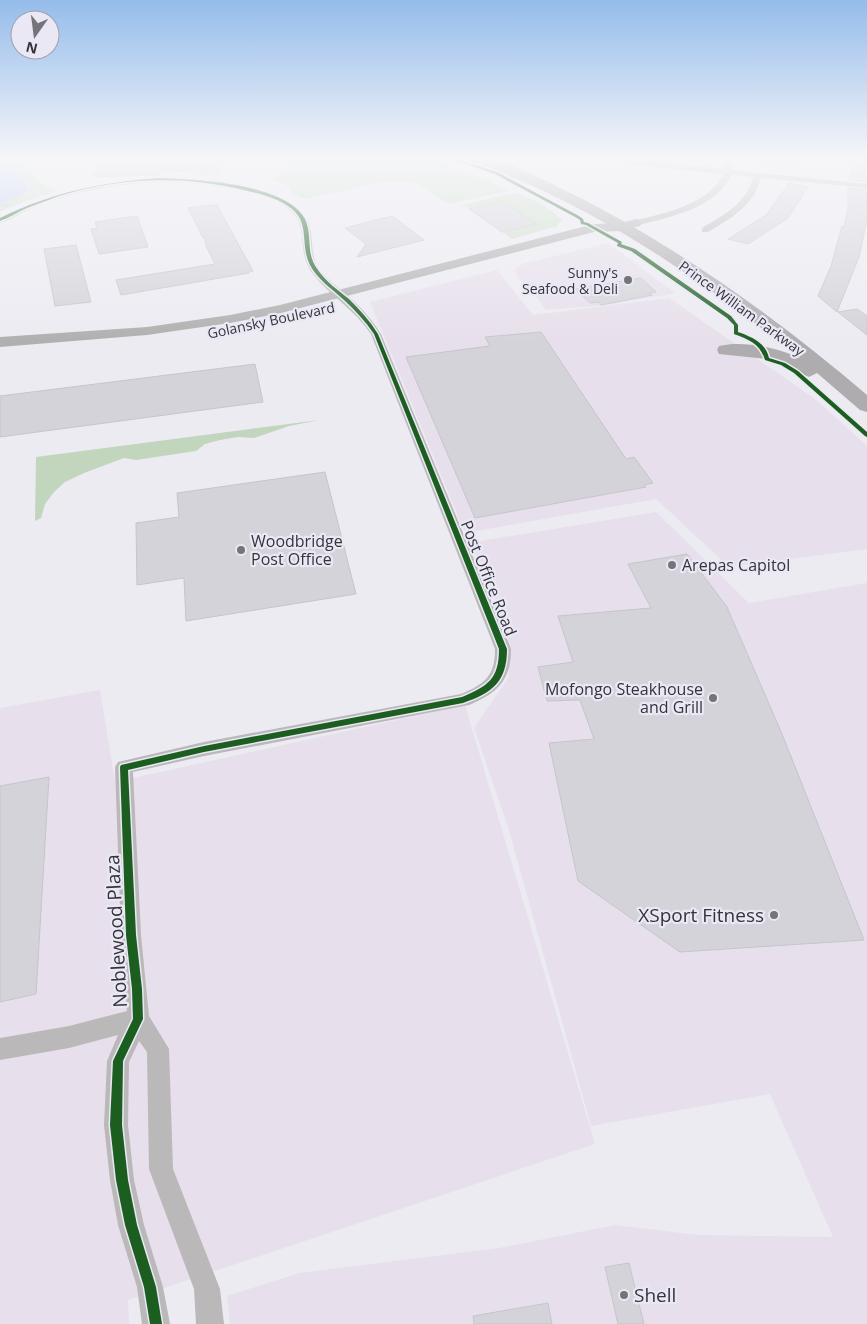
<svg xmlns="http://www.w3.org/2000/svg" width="867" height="1324" font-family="'Open Sans',sans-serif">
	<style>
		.commercial { fill: #e7dfeb }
		.green { fill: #cbdec6 }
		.forest { fill: #c2d5bd }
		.water { fill: #b8c9ef }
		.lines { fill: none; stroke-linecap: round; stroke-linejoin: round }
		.stream { stroke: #b8c9ef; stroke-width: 3 }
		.building { fill: #d4d3d9; stroke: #c5c5ca }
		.street { fill: #bab8b9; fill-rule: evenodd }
		.secondary { fill: #b0afb0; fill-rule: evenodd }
		.highway { fill: #afacaf; fill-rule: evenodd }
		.cycleway-casing { stroke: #eae8f5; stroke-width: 3 }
		.cycleway { fill: #1b5e20; fill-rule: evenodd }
		.poi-dot { fill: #75747a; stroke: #eae8f5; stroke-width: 2 }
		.labels { text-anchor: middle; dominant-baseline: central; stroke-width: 4.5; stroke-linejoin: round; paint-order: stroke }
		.far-poi-label { font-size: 14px; fill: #353439; stroke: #eae8f5; text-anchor: end }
		.far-street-label { font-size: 14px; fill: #353439; stroke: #eae8f5 }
		.poi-label { font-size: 16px; fill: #353439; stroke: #eae8f5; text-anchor: start }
		.street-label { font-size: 16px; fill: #353439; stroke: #eae8f5 }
		.near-poi-label { font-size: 19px; fill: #353439; stroke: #eae8f5; text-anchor: end }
		.near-street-label { font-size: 19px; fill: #353439; stroke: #eae8f5 }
	</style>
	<rect width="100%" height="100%" fill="#ecebf2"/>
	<!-- commercial -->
	<path class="commercial" d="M608,243L675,293L608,305L546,310L532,291L517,277L515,269L522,264Z
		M497,270L533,315L669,298L815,399L867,446V549L729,567L656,499L465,533L370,302Z
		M656,512L749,603L867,583V1324H230L227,1296L299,1273L499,1248L615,1225L698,1235L833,1237L770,1094L591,1126L509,830L474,728L509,677L507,631L484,571L468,543Z
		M100,690L115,782L465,705L595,1144L128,1300L129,1324H0V708Z"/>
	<!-- green -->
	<path class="green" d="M0,158H8L13,164L24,165L44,185L57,191L20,203L0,212V204L29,190V187L20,173L0,163Z
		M295,158H423L446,164L457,170L480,177L508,191L449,204L417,184L403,181L378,183L304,199L292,193L290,188L273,179Z
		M757,158H800L803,170L758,167Z
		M513,193C531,196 548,207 562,220L557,226L512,239L502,232L536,224L502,201L469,209L462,205Z"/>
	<!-- forest -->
	<path class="forest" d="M319,420L289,426L254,438L238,437L220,440L205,444L196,451L136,460L124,458L84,473L65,482L54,492L45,504L41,518L35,521L36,457Z"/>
	<!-- water -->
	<path class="water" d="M0,163L20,173L29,189L23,194L0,204Z"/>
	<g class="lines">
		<!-- stream -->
		<path class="stream" d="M1,204L8,206"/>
	</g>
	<!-- building -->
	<path class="building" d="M104,158H224L219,174L199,175L200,171L160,172L159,175L93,177Z
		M853,158H867V182L849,180Z
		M789,183L808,187L788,218L748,244L728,239L766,215Z
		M848,188L867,190V219L859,257L837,312L818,296L831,266L842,226L844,227L848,209Z
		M502,201L513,208L537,224L502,232L469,209Z
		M212,205H217L253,271L249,272V273L121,295L116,280L215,264L206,246L205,238H203L188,208Z
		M137,216L148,247L99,254L91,229L97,228L95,222Z
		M392,216L424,240L357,257L366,244L345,228Z
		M76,245L91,302L55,306L44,249Z
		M641,278L656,292L649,293L652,295L601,305L598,302L590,303L575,289Z
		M857,309L867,316V335L838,312Z
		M541,332L626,459L634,457L653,483L644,485L646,487L475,518L406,357L490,346L485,337Z
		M255,364L263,402L0,437V396Z
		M325,472L356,594L186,621L184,578L137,585L136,523L179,517L177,493Z
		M687,554L727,607L782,734L864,940L680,952L578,881L549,743L594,739L580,700L547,701L538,667L573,662L558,616L651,608L628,564Z
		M49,777L36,994L0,1002V786Z
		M629,1263L644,1324H618L605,1267Z
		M548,1303L552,1324H474L473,1316Z"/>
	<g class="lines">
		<!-- street -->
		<path class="street" d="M608,158H620L724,169L723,158H731L732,170L867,184V188L761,178C754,206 731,218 708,232H702V228C724,215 746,204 753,177L731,175C716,209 669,217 636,226L633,225V221C663,213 708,206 723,174L634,165Z
			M158,177C196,178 288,181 307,220C315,235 309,253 318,268C326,279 339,288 349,297C362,308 372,320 381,334L511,649C511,681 497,693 469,705L204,756L133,772L141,935L149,1016L169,1049L173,1169L220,1289L224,1324H196L194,1289L149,1169L147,1052L139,1041L129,1062L128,1125L134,1180L144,1225L163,1287L170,1324H142L137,1287L118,1225L110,1180L104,1125L107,1061L118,1035L69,1048L0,1060V1038L69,1026L127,1011L121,935L115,767L118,762L204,742L461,694C485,684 495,676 495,649L371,334C355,310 330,296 313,274C297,254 308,229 294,214C281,200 261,195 243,191C184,177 122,180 63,197C52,200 41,204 31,208C21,213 11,220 0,223V217C51,192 102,181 158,177Z"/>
		<!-- secondary -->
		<path class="secondary" d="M636,219L640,220L642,223L640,226L621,231L594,232L281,313L230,323L147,335L0,347V337L147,327L230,315L280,305L594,224L621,223Z"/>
		<!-- highway -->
		<path class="highway" d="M467,158C495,155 525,171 550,183C664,237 771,313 867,395V412L860,410L817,373L809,377L767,359L719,354L717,350L719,346C744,340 777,348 800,358C702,280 589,201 469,161Z"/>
		<defs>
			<path id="cycleway" d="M449,158H453L497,172L579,216L583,219L584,222L588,223L622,242L621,244L635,249L731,316L738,325V332C752,337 766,343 769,358L785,363L798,371L867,432V437L865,436L794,373L781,365L765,360C760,344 750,340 734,334V325L727,318L631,251L617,246L618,243L586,225L581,224L580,220L577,218L495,174Z
				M158,178C194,179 286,183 305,219C313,236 305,254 318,270C326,282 338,290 349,299C360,310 370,321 378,334L507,649C507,682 492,693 463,703L204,752L128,770L136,935L142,989L143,1019L123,1061L122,1125L128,1180L137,1225L156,1287L162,1324H150L144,1287L125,1225L116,1180L110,1125L113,1061L133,1019L132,989L126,935L120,767L121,765L204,746L462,697C488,686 499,679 499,649L374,334C365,321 355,310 344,300C332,289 317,279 310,265C300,245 310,224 292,209C277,197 257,193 239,189C181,175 116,178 59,196C49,200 37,204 27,208C18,212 9,218 0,221V218C54,192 98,183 158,178Z"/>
		</defs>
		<!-- cycleway casing -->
		<use href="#cycleway" class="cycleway-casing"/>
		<!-- cycleway -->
		<use href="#cycleway" class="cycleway"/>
	</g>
	<!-- sky -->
	<linearGradient id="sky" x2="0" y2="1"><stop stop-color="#95bceb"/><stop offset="0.46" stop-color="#f6f6f9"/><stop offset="1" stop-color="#f6f6f9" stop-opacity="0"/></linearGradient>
	<rect width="867" height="343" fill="url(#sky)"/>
	<!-- markers -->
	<g class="poi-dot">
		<circle cx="628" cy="280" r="5"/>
		<circle cx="241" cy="550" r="5"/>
		<circle cx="672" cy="565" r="5"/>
		<circle cx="713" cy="698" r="5"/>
		<circle cx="774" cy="915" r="5"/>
		<circle cx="624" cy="1295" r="5"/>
	</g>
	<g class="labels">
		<!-- far-poi labels -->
		<g class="far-poi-label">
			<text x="618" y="272">Sunny's<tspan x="618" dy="16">Seafood &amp; Deli</tspan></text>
		</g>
		<!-- far-street labels -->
		<g class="far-street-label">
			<text transform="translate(742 308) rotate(36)">Prince William Parkway</text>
			<text transform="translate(271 320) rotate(-12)">Golansky Boulevard</text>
		</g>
		<!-- poi labels -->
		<g class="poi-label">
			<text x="251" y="541">Woodbridge<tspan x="251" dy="18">Post Office</tspan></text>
			<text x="682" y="565">Arepas Capitol</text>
			<text x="703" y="689" text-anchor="end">Mofongo Steakhouse<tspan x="703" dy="18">and Grill</tspan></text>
		</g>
		<!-- street labels -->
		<g class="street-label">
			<text transform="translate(489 578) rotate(68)">Post Office Road</text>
		</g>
		<!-- near-poi labels -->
		<g class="near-poi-label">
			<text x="764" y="915">XSport Fitness</text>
			<text x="634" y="1295" text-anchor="start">Shell</text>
		</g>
		<!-- near-street labels -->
		<g class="near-street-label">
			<text transform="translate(116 931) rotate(-93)">Noblewood Plaza</text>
		</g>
	</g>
	<!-- north arrow -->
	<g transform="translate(35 35) rotate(194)"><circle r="24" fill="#eae8f5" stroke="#a2a0aa"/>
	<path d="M0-4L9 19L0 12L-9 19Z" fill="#75747a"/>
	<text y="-8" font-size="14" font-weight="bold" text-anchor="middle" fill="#353439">N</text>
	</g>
</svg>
